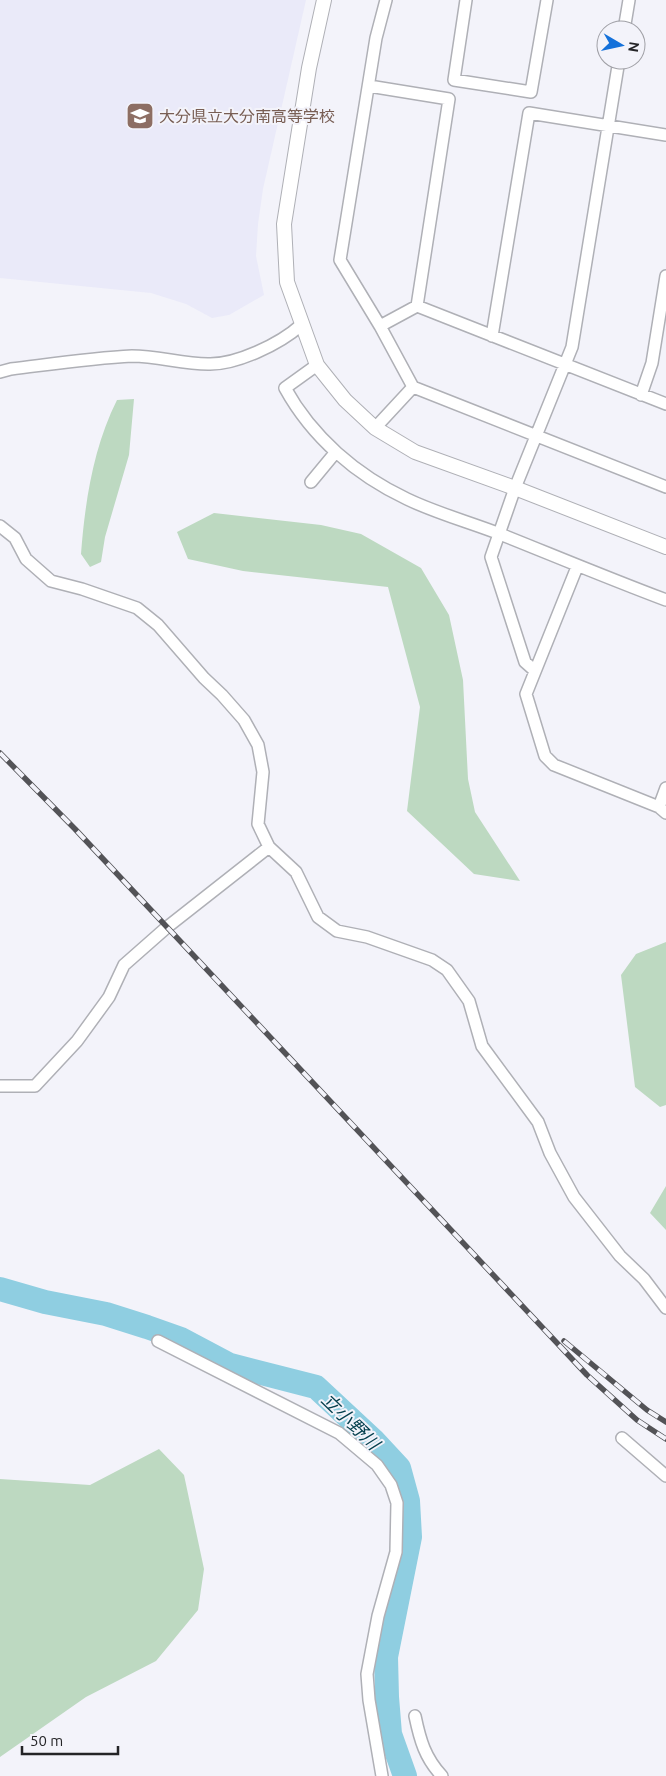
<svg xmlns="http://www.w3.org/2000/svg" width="666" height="1776" font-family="Ubuntu,'Noto Sans JP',sans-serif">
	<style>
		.built { fill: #eaeaf9 }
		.green { fill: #bdd9c1 }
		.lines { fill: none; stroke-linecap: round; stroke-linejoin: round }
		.river { stroke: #8fcee1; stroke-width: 24 }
		.minor-casing { stroke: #afb0b6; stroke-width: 14 }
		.tertiary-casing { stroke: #afb0b6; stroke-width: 16 }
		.minor { stroke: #fff; stroke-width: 11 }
		.tertiary { stroke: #fff; stroke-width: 14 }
		.rail-casing { stroke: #535357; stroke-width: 5.5 }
		.rail { stroke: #f3f3fa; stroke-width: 4; stroke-dasharray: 11; stroke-linecap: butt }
		.labels { text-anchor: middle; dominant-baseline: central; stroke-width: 4; stroke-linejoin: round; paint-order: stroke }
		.education-label { font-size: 16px; fill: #785e54; stroke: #f3f3fa; text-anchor: start }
		.water-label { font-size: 18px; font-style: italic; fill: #05404e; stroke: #f3f3fa }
	</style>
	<rect width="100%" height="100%" fill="#f3f3fa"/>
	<!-- built -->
	<path class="built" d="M0,0H306L263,189L258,224L256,256L264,295L229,315L212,318L186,304L151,293L0,278Z"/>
	<!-- green -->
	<path class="green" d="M134,399L129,455L105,537L101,562L90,567L81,554C85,502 93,448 117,400Z
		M214,513L321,525L361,534L421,568L449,615L463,680L468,779L475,812L520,881L474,874L407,811L420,707L388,587L243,571L188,559L177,532Z
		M666,942V1105L660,1107L635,1087L621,975L636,954Z
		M666,1186V1230L650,1213Z
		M159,1449L184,1475L204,1569L198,1610L156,1661L86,1697L0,1757V1479L90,1485Z"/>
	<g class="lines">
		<!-- river -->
		<path class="river" d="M0,1289L45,1302L106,1314L147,1327L181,1339L230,1365L316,1387L373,1440L399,1468L408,1501L410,1537L386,1657L387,1697L390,1734L405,1776"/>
		<defs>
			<path id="minor" d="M466,0L454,80L531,92L547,0
				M624,30L629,0
				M369,86L449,99L417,306L380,326L413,387L666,487
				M417,306L666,404
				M380,326L340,260L376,38L386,0
				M492,336L529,113L666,135
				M317,365L285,388C312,437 356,475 407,499C436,513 469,522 500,534C555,556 610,579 666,600
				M0,372L11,369C52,364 92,358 132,356C158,356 182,364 208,364C236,365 280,344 301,325
				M641,395L652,363L666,276
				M375,428L413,387
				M311,482L335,453
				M0,526L15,538L26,559L51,581L82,589L137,608L158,625L204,678L222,695L244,720L258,745L263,772L258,824L269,847L296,872L318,917L337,931L367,937L432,960L447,970L469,1001L482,1046L538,1122L550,1153L574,1197L620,1256L644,1279L666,1308
				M577,567L526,694L545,756L554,765L659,807L666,813
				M534,670L525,662L491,557L515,488L572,347L619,60
				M659,807L666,788
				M0,1086H35L77,1041L109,997L124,965L166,928L269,847
				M158,1341L339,1433L377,1465L391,1485L397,1503L396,1552L378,1616L367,1674L369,1700L382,1776
				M622,1438L666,1476
				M415,1716C420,1740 425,1758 442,1776"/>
			<path id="tertiary" d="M324,0L309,68L284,224L287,282L317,365L345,400L375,428L415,452L515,488L666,547"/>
		</defs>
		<!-- minor casing -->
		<use href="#minor" class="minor-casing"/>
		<!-- tertiary casing -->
		<use href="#tertiary" class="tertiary-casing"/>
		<!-- minor -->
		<use href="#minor" class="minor"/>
		<!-- tertiary -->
		<use href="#tertiary" class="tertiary"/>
		<defs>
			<path id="rail" d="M0,753L75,829L587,1375L637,1420L666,1439
				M564,1341L647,1410L666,1422"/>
		</defs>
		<!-- rail casing -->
		<use href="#rail" class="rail-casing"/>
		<!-- rail -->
		<use href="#rail" class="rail"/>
	</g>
	<!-- icons -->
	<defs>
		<symbol id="school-square" viewBox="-11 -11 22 22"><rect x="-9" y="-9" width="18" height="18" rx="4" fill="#8d6e63" stroke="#f3f3fa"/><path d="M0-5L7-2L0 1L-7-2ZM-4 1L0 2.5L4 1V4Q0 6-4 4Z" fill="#fff"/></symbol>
	</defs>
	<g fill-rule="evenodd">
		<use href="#school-square" x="124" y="100" width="32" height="32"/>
	</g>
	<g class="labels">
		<!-- education labels -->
		<g class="education-label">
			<text x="159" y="116">大分県立大分南高等学校</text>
		</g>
		<!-- water labels -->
		<g class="water-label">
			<text transform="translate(351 1421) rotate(44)">立小野川</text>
		</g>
	</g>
	<!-- north arrow -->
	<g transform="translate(621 45) rotate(99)"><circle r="24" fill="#f3f3fa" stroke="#a0a0a6"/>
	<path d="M0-4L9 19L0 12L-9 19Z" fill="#1471da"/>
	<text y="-8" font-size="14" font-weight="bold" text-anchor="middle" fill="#242427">N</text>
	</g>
	<!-- scale -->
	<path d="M22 1746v8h96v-8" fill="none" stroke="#242427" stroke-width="2.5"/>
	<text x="30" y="1746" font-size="15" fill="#242427" stroke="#f3f3fa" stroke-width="4" paint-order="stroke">50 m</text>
</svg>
